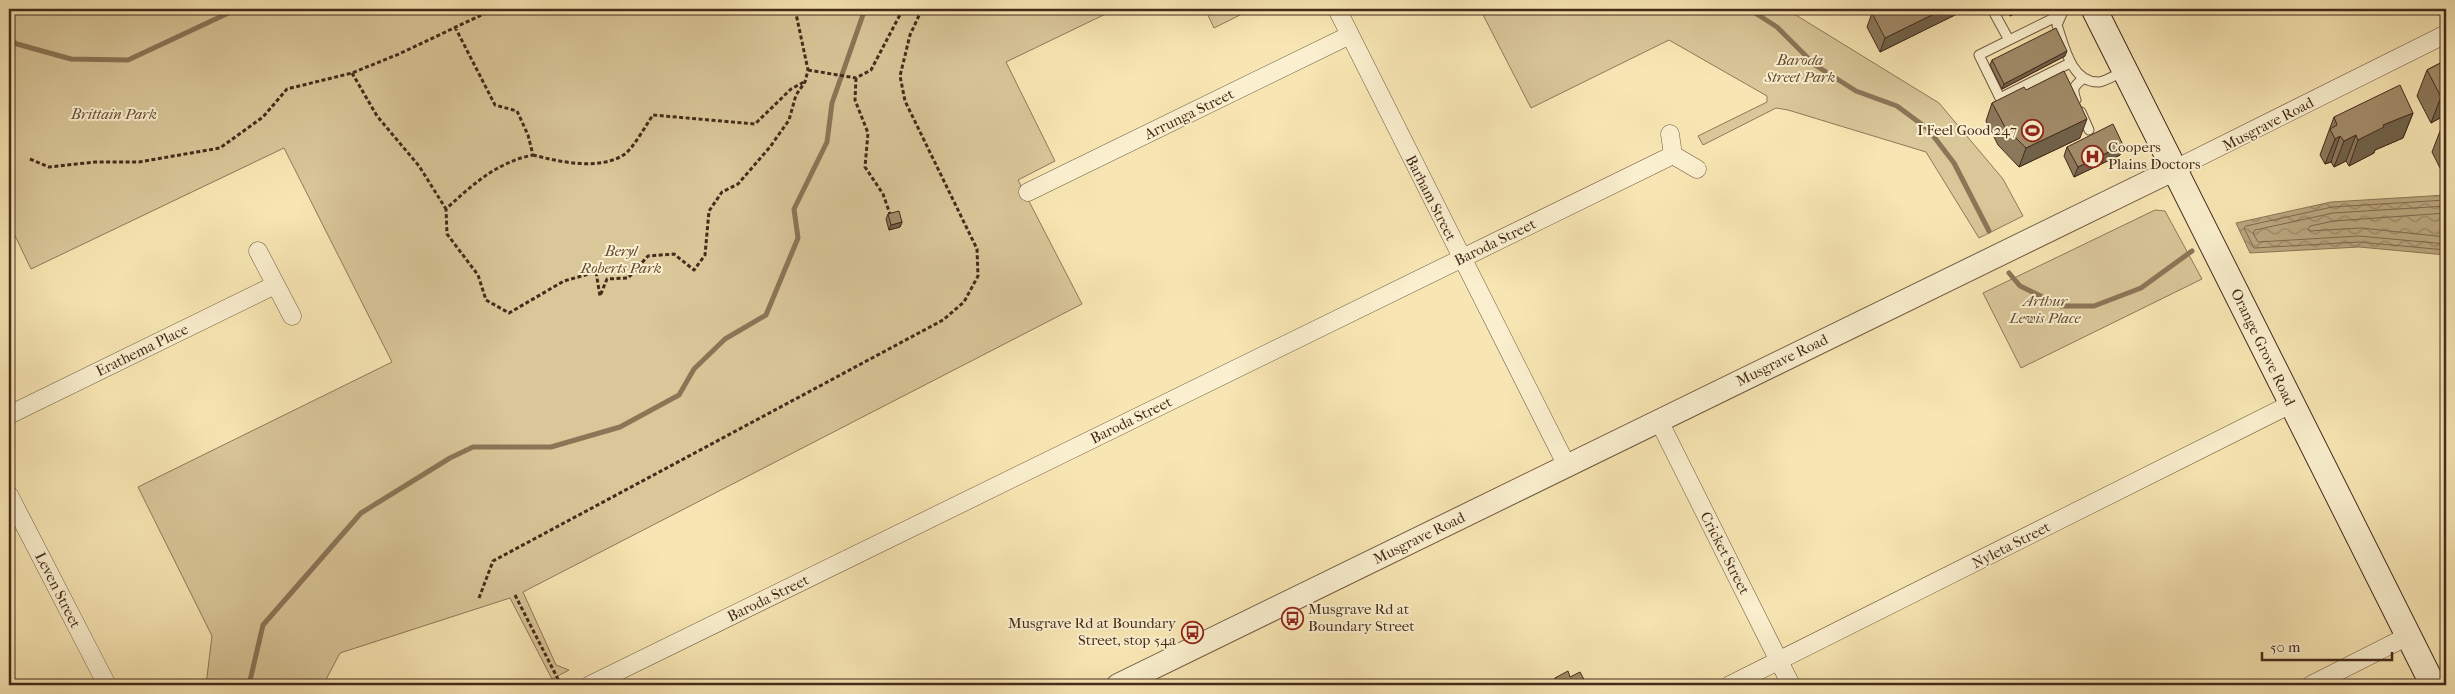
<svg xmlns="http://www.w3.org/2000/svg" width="2455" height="694" font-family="'IM FELL French Canon',serif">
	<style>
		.green { fill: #d9c699; stroke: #8f785a }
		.water { fill: url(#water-waves); stroke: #8b7557 }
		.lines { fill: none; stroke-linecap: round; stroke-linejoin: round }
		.shore { stroke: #80684d; stroke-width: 1 }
		.stream { stroke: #8b7557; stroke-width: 5 }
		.service-casing { stroke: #725a41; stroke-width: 11 }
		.minor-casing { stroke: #725a41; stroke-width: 19 }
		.tertiary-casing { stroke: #725a41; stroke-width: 24 }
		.secondary-casing { stroke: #452b1b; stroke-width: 27 }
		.path { stroke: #452b1b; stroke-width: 3; stroke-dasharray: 4 2.5; stroke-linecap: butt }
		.service { stroke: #faefce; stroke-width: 9 }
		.minor { stroke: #faefce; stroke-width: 18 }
		.tertiary { stroke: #faefce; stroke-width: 22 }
		.secondary { stroke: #faefce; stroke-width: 25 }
		.wall { fill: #8b785b; stroke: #452b1b }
		.shaded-wall { fill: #71624a; stroke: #452b1b }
		.building { fill: #a28c6a; stroke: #452b1b }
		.labels { text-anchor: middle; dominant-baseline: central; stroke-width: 4; stroke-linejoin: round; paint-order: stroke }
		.park-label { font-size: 15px; font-style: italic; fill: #634a34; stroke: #faefce }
		.street-label { font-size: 15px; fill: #452b1b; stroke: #faefce }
		.poi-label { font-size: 15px; fill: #452b1b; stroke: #faefce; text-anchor: end }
	</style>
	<defs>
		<pattern id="water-waves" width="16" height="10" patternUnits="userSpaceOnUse" patternTransform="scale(1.25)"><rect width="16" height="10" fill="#baa67f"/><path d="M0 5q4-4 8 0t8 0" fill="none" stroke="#998767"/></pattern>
	</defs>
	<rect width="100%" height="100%" fill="#f7e6b3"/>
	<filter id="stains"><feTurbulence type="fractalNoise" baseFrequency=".004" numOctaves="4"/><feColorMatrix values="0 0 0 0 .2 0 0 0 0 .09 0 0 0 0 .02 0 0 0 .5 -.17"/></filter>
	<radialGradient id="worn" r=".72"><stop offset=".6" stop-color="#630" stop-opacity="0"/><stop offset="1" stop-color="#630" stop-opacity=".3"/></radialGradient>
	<!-- green -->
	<path class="green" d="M9,9H1116L1006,62L1055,161L1018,180L1082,304L523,592L556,665L569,670L552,679L510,598L340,653L323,685H206L212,636L138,487L392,362L284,148L31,269L9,223Z
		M1205,9H1252L1214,28Z
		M1480,9H1786L1939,103L2003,179L2023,216L1979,238L1926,152L1788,110L1776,108L1703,145L1698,136L1767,102V96L1669,40L1531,108Z
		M2155,210L2165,211L2202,279L2021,368L1983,293Z"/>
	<!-- water -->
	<path class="water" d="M2446,195V255L2359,247L2250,253L2236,223L2331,202Z"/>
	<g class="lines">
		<!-- shore -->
		<path class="shore" d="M2446,200L2332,207L2246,226L2244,228L2254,248L2359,242L2446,250
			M2446,206L2333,213L2255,230L2253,233L2258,242L2359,236L2446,244
			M2446,213L2334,221L2310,226L2308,229L2310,231L2361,228L2446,237"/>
		<!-- stream -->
		<path class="stream" d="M1749,9L1777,27L1815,65L1856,91L1897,106L1928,129L1954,163L1989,231
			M9,39L17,44L71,59L128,60L237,9
			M2009,273L2020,286L2061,306H2094L2141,288L2192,251
			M249,685L263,625L361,513L450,458L473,447H551L620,427L679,395L694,369L725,339L766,315L798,238L794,209L827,142L832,103L865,9"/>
		<defs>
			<path id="service" d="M1992,9L2009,40
				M2064,9L2057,25C2064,45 2071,83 2099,82C2106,81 2117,74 2124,71
				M2062,14L1979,55L2000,98L2070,63
				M2076,100C2071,88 2075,85 2084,78
				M2081,112L2089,130"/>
			<path id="minor" d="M1337,9L1567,466
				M1670,134L1673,155L1697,169
				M2175,169L2446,34
				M1028,192L1350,35
				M258,251L292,316
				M9,415L275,285
				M1659,421L1791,685
				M9,495L107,685
				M590,685L1673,155
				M1730,685L2291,404
				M2311,685L2408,636"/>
			<path id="tertiary" d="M1118,685L2175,169"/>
			<path id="secondary" d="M2094,9L2433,685"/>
		</defs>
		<!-- service casing -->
		<use href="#service" class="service-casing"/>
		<!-- minor casing -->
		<use href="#minor" class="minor-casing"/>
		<!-- tertiary casing -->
		<use href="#tertiary" class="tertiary-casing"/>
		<!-- secondary casing -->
		<use href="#secondary" class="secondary-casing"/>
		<!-- path -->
		<path class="path" d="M455,27L495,105L517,111L528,135L533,155C497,162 472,185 446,209L447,234L478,275L486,300L509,313L564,281L596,272L600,296L607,279L628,278L648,256L674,254L694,270L705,255L709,211L722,192L738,184L770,147L789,120L796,95L805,82L808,70L795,9
			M808,70L856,78L871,70L903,9
			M352,73L377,116L419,166L446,209
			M856,78L855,100L868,133L865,167L883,194L891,217
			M533,155C560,162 600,171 625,154C634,147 646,125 653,115L755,124L791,89L804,82
			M30,159L49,167L95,162H139L220,148L263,117L287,89L352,73L399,54L494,9
			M515,595L561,685
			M479,598L493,561L943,320L964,302L978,276L977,249L905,101L900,76L910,35L922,9"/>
		<!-- service -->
		<use href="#service" class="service"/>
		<!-- minor -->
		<use href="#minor" class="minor"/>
		<!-- tertiary -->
		<use href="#tertiary" class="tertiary"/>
		<!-- secondary -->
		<use href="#secondary" class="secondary"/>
	</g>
	<!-- wall -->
	<path class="wall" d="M1880,9H1967L1880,52L1867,27L1872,13Z
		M2001,9H2024L2010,16L2009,13L2004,15Z
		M2065,56L2002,89L1990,65L1992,60Z
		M2446,60V117L2441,120L2440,118L2431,123L2417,96L2427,70Z
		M2026,90L2080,138L2019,167L1998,145L1986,121L1992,103Z
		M2413,113L2403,138L2375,150L2374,153L2349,166L2346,161L2334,167L2331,162L2325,164L2320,155L2334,117Z
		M2446,124V178H2445L2432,152L2442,126Z
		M2123,145L2120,155L2074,177L2064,156L2067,147Z
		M888,214L902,222L900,227L889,230L886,219Z
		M1570,677L1552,685L1555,678Z"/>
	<!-- shaded-wall -->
	<path class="shaded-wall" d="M1944,9H1967L1880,52L1885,38Z
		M2007,9H2010L2009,13L2004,15Z
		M2013,9H2024L2010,16Z
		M2067,51L2065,56L2002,89L2004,84Z
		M2446,94V102L2440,118L2431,123L2441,97Z
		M2446,106V117L2441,120Z
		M2413,113L2403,138L2375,150L2374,153L2349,166L2358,140L2383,125Z
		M2087,119L2080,138L2019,167L2026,148Z
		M2356,135L2346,161L2334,167L2344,141Z
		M2340,136L2331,162L2325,164L2335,139Z
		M2123,145L2120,155L2074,177L2078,167Z
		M902,222L900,227L889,230L891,225Z"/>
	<!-- building -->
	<path class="building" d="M1880,9H1944L1885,38L1872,13Z
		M2056,28L2067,51L2004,84L1992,60Z
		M2446,60V94L2441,97L2427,70Z
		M2064,71L2087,119L2026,148L2005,127L1992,103L2024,87L2026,90Z
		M2400,85L2413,113L2383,125L2384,127L2358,140L2356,135L2344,141L2340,136L2335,139L2330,129L2337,125L2334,117Z
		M2113,124L2123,145L2078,167L2067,147Z
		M2446,124V135L2442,126Z
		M899,211L902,222L891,225L888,214Z
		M1568,671L1570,677L1580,672L1587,685H1553L1557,683L1555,678Z"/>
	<!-- icons -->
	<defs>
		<symbol id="stadium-ring" viewBox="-11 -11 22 22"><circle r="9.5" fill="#faefce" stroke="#8f2418" stroke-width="1.5"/><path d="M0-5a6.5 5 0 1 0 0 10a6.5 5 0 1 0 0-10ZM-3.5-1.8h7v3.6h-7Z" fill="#8f2418"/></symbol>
		<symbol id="hospital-ring" viewBox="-11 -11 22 22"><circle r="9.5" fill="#faefce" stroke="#8f2418" stroke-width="1.5"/><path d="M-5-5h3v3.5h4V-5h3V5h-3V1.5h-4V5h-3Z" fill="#8f2418"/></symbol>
		<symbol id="bus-ring" viewBox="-11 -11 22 22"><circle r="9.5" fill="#faefce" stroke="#8f2418" stroke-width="1.5"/><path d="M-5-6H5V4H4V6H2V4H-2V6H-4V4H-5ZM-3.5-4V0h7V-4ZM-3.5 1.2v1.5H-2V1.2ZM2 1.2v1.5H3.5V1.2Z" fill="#8f2418"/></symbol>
	</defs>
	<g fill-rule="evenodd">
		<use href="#stadium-ring" x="2020" y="118" width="25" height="25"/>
		<use href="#hospital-ring" x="2080" y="144" width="25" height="25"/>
		<use href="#bus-ring" x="1280" y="606" width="25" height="25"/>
		<use href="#bus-ring" x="1180" y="620" width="25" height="25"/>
	</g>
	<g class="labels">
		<!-- park labels -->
		<g class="park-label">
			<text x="1800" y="60">Baroda<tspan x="1800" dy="17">Street Park</tspan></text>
			<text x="114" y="114">Brittain Park</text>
			<text x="621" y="251">Beryl<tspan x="621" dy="17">Roberts Park</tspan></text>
			<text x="2045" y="301">Arthur<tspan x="2045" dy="17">Lewis Place</tspan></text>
		</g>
		<!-- street labels -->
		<g class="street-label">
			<text transform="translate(1189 114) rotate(-26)">Arrunga Street</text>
			<text transform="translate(2268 124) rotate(-27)">Musgrave Road</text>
			<text transform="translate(1431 198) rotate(63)">Barham Street</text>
			<text transform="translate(1495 242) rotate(-26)">Baroda Street</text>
			<text transform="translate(2263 347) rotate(64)">Orange Grove Road</text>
			<text transform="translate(142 350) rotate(-26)">Erathema Place</text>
			<text transform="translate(1782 360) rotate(-26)">Musgrave Road</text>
			<text transform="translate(1131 420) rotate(-26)">Baroda Street</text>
			<text transform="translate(1419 538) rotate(-26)">Musgrave Road</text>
			<text transform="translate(2011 545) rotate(-27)">Nyleta Street</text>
			<text transform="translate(1725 553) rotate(63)">Cricket Street</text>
			<text transform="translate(58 590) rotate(63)">Leven Street</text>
			<text transform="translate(768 598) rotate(-26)">Baroda Street</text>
		</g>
		<!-- poi labels -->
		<g class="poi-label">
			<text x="2017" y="130">I Feel Good 247</text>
			<text x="2108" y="147" text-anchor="start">Coopers<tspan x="2108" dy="17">Plains Doctors</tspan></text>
			<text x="1308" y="609" text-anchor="start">Musgrave Rd at<tspan x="1308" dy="17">Boundary Street</tspan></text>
			<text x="1176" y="623">Musgrave Rd at Boundary<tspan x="1176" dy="17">Street, stop 54a</tspan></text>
		</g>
	</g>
	<!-- margin -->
	<rect width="2455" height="694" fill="none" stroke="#f7e6b3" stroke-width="30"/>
	<rect x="10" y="10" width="2435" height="674" fill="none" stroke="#452b1b" stroke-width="2.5"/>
	<rect x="15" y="15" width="2425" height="664" fill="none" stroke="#452b1b"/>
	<!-- scale -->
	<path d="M2262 652v8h130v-8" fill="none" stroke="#452b1b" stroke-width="2.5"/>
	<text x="2270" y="652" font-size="15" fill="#452b1b" stroke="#faefce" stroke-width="4" paint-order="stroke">50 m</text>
	<rect width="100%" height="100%" filter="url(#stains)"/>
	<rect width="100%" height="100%" fill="url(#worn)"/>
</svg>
